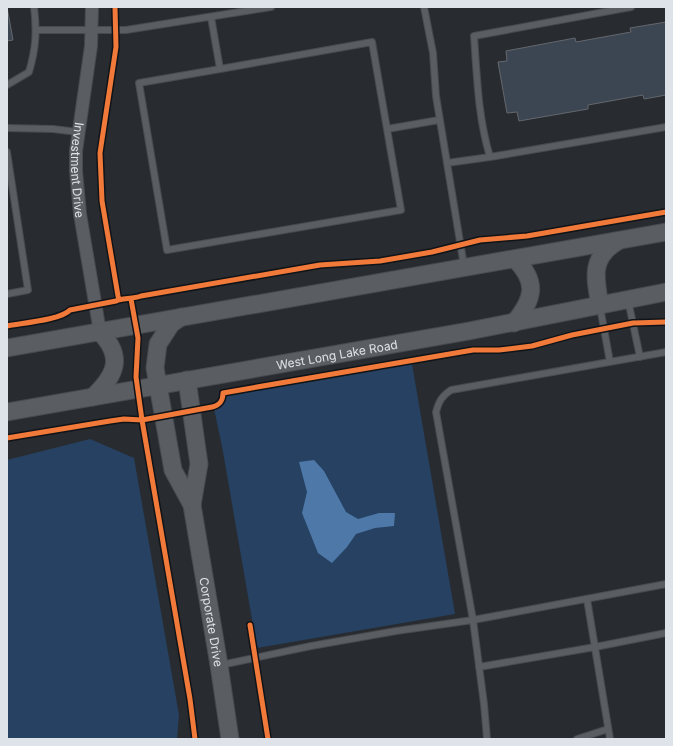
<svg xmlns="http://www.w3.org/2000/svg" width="673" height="746" font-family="Inter,sans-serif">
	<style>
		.green { fill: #264161 }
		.water { fill: #4d78a8 }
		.building { fill: #3c4653; stroke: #64676c }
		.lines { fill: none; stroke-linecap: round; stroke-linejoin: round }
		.lane-casing { stroke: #474a4f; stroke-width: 8 }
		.street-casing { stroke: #474a4f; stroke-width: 14 }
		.secondary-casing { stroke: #474a4f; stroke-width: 19 }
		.lane { stroke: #5a5d61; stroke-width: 6 }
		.street { stroke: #5a5d61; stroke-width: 12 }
		.secondary { stroke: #5a5d61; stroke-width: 17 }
		.cycleway-casing { stroke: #101418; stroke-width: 8 }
		.cycleway { stroke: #f17a3a; stroke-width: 5 }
		.labels { text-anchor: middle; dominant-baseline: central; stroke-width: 4; stroke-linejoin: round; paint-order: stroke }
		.street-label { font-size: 12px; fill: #dee3e9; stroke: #101418 }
	</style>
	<rect width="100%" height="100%" fill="#282c31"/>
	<!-- green -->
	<path class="green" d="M412,364L455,614L257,648L222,446L214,409C221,406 225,403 226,395Z
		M90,439L134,458L179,715L177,739H7V460Z"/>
	<!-- water -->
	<path class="water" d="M314,460L324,471L346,512L358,519L379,513H395L394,526L375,528L356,534L347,547L332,563L318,553L302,513L307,492L299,462Z"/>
	<!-- building -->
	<path class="building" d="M7,7L13,40L7,41Z
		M666,22V95L644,99L643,95L588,105V109L519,121L517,112L507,113L498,62L507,61L506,51L575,38L576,42L631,32L630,28Z"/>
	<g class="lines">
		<defs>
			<path id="lane" d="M424,7L433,53L436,96L447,163
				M211,17L220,69L139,83L167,250L401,210L387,129L439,120
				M36,30H126L271,7
				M220,69L372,42L387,129
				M7,85L29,72C36,48 37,31 34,7
				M7,128L53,129L78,132
				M7,152L28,290L7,294
				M490,157C478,117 477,77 474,36L631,7
				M464,266L447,163L490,157L666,127
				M628,300L640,357
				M600,307L610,362
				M666,352L451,390C442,396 439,401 436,412L473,620L666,584
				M587,599L610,739
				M221,665L311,646L396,631L473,620L484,704L487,739
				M479,667L595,647L666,633
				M577,739L608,729"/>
			<g id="street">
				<path id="s1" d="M92,7L91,46L76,151V171L80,214L100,332"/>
			</g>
			<g id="secondary">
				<path d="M600,305C595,278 590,257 618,241"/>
				<path d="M181,317L171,324L158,344L155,368L173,470L192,505"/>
				<path d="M514,323C534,299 538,282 515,259"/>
				<path d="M7,348L666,232"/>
				<path id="s2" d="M187,380L199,464L192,505L219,665L230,739"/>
				<path d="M93,397C116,375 124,357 100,332"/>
				<path id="s3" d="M7,412L469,331L666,292"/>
			</g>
		</defs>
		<!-- lane casing -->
		<use href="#lane" class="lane-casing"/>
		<!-- street casing -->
		<use href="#street" class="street-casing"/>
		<!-- secondary casing -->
		<use href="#secondary" class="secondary-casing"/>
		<!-- lane -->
		<use href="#lane" class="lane"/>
		<!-- street -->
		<use href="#street" class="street"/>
		<!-- secondary -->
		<use href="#secondary" class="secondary"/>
		<defs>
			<path id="cycleway" d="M115,7L116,47L100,153L102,201L118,296L119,299
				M131,299L138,338L136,377L142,420L190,699L195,739
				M7,326C22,323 61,320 70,310L116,301C121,298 133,299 141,296L320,265L380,261L432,252L480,240L527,236L666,212
				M7,438L110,421L124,419L142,420L212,407C220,405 223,401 223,393L257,387L473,350H499L532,346L572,335L633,323L666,322
				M250,625L268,739"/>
		</defs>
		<!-- cycleway casing -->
		<use href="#cycleway" class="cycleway-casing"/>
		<!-- cycleway -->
		<use href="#cycleway" class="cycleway"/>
	</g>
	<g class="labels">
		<!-- street labels -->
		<g class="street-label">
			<text stroke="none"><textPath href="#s1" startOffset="164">Investment Drive</textPath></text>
			<text stroke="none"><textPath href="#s3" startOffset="335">West Long Lake Road</textPath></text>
			<text stroke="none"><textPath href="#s2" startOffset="245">Corporate Drive</textPath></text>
		</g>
	</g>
	<!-- border -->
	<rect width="673" height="746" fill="none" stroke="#dee3e9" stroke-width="16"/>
</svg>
